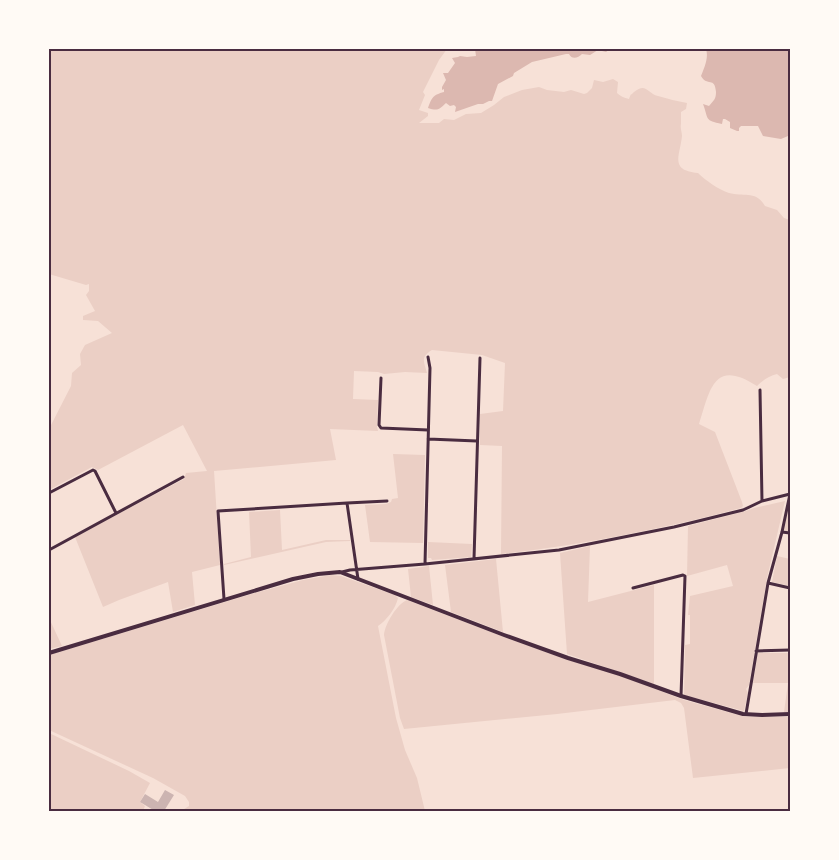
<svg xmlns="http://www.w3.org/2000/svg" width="839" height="860" font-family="Figtree,sans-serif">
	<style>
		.green { fill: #ebcfc5 }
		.water { fill: #dcb8b0 }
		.building { fill: #ccb4b1 }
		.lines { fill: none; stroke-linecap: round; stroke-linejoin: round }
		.minor { stroke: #4a2c40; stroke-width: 3 }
		.tertiary { stroke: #4a2c40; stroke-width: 4 }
		.neatline { fill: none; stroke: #4a2c40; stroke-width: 2 }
	</style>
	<rect width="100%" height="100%" fill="#f7e1d7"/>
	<!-- green -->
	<path class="green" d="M49,49H447L439,60L423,92L425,95L419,110L428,113V116L419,123H439L444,119L454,120L466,114L481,113L494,105L504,97L522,90L539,87L547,90L564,92L571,90L584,94L587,93L592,88L594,80L603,82L613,79L618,82L617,93C620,96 624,98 629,99C632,92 629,97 634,92C646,82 647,93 658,96C668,99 677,101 687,103L686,109L681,112C681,116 681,120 681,124C680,128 682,132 682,136C680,156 669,170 698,173C705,180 719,190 729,193C743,197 756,190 765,206L777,210L784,218L790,220V377L783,379L777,374C769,376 763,380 757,386C714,358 710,389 699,424L715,432L742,502L743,506L741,508C662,529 582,545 501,554L502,446L480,445V414L503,411L505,363L482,355L432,350C420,357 424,362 427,373L405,372L384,374L378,372L354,371L353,399L378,400L377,427L378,431L330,429L336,460L214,471L220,565L192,572L195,605L173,612L168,582L119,600L103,607L75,537L184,479L186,473L207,471L183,425L98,470L92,467L49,490V429L71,386L72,373L81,365L80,354L85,345L112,333L98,321L83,320V316L95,311L86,295L89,291V284L86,285L49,274Z
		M393,454L425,455L423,543L370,542L365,505L386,504L391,502L392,499L398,498Z
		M785,501L767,578L749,685L746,689L748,693L744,711L684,695L685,645L690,644V615H688L690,596L733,586L727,565L687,576L688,526L746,511L754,508Z
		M790,501V532L784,530Z
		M280,510L282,550L326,540H350V541L326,542L224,565V564L251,557L249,512Z
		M428,542L472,544L471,557L432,560L431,558H428Z
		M590,546L588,602L654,585V684L567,654L560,553Z
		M777,556L790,559V586L772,582Z
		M496,559L503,632L451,612L445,565Z
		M429,566L433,605L411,597L408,569Z
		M331,575L341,576L395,595L398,598C396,608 386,621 378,626L396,718L405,750L417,778L425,811H181L189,806V802L185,796L153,778L49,730V655L255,593L303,580Z
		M407,600L504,637L568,660L619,675L684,700L746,717H790V768L693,778L684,708L681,703L675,700L557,714L404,729L400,718L384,635C385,624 397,604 407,600Z
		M49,618L62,646L49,649Z
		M758,653H790V712H784L788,683H753Z
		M49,733L129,771L150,783L140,802L145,806L143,811H49Z"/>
	<!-- water -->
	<path class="water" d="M475,49H610L606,52L598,50L590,55L582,54C578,58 572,60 569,54H566L532,62L514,73L513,76L498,84L492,101H489L483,104H478L455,112L456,107L454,105L450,106L446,103C439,110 437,111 428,108C432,97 433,95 444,92V89L442,90V87L446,80L443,73H448L455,63L452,58L458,57L460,56L467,57L476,56Z
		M706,49H790V138L788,136L781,139L763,136L758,126H741L739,128V131H737L730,128V122L725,119H723L722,124C704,120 709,120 703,104L709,106C714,100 716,99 716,92C715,76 707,87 701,76C704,68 709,58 706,49Z"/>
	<!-- building -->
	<path class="building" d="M165,790L174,795L164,811H155L140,802L145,794L158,802Z"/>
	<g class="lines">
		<!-- minor -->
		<path class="minor" d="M381,378L379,425L381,428L428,430
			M760,390L762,501
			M428,439L477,441
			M49,493L93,470L95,471L116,513
			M347,503L387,501
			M782,532L790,533
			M49,550L183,477
			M474,559L480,358
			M425,564L430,368L428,357
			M342,572L350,570L425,564L559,550L674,527L743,510L762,501L790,494
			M768,583L790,588
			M633,588L683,575L685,576L681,696
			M224,599L218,511L347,503L358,579
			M756,651L790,650
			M746,714L768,583L782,532L790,494"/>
		<!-- tertiary -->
		<path class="tertiary" d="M49,653L293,579L318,574L340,572L504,635L568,658L620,674L681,696L743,714L762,715L790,714"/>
	</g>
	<!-- border -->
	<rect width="839" height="860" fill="none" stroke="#fffaf5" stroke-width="100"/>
	<rect x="50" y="50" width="739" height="760" class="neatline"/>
</svg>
